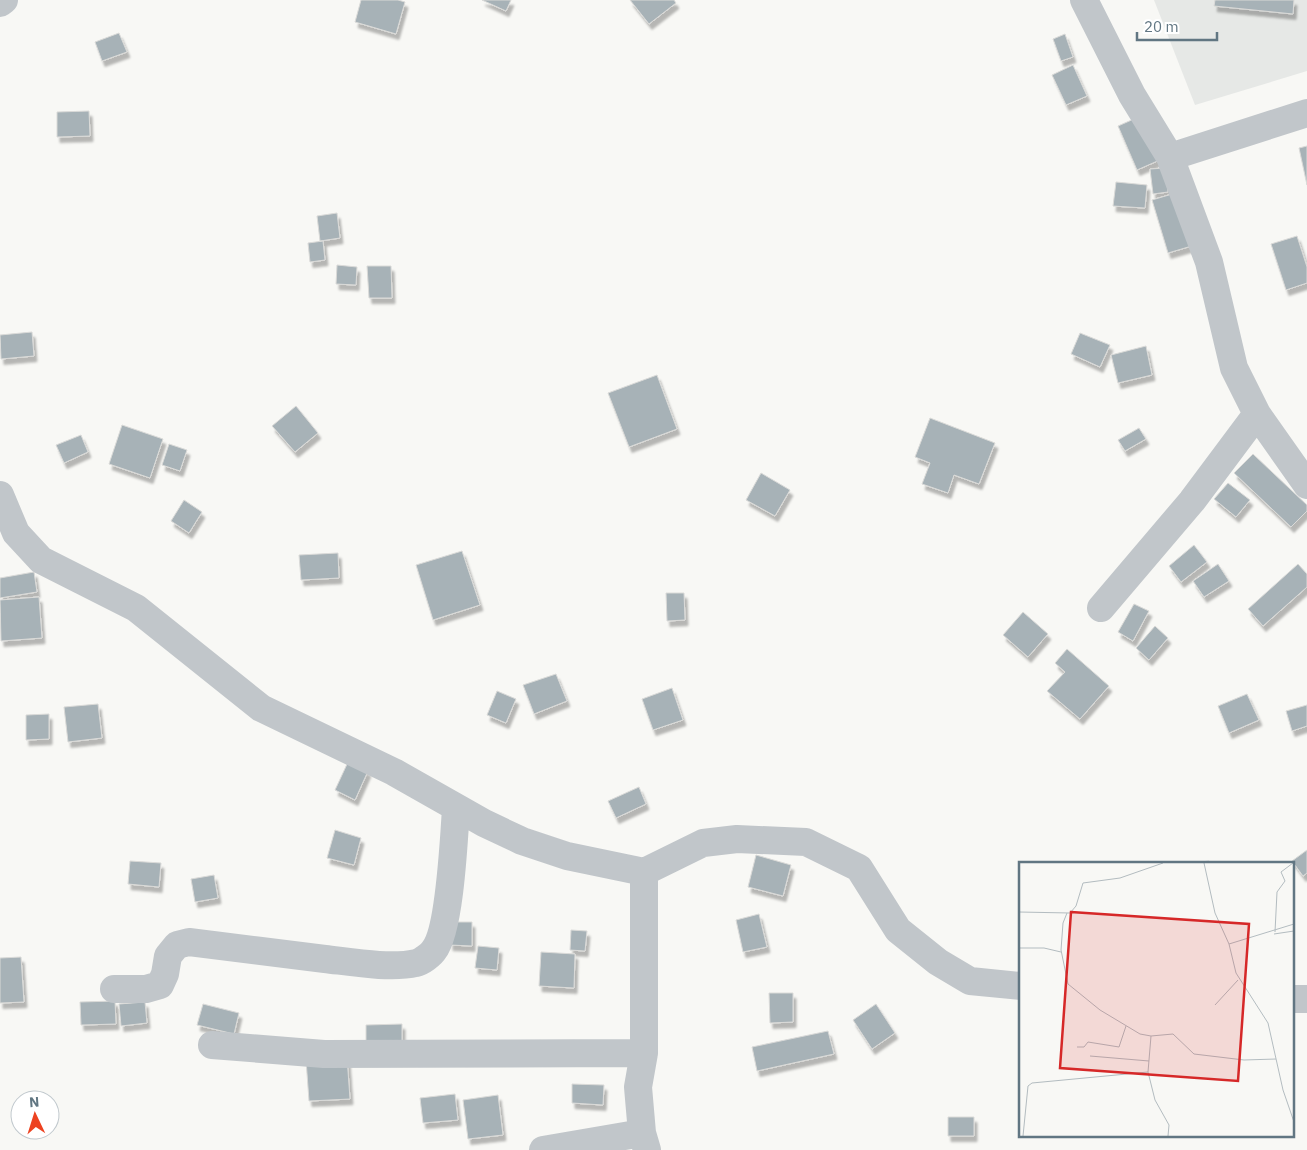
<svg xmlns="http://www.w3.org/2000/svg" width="1307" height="1150" font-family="'IBM Plex Sans',sans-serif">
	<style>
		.built { fill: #e6e8e6 }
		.building { fill: #a7b2b7; stroke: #dadad8; filter: url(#shadow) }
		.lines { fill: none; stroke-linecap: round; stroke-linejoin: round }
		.minor { stroke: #c1c6ca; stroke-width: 28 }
		.inset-road { fill: none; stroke: #b3bcc0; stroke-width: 1 }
		.view { fill: #d62828; fill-opacity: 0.15; stroke: #d62828; stroke-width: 2.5 }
		.inset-edge { fill: none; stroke: #617682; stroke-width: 2.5 }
	</style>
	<defs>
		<filter id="shadow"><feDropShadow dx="3" dy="5.5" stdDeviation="1" flood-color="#0004"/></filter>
	</defs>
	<rect width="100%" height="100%" fill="#f8f8f5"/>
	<!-- built -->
	<path class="built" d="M1154,0H1307V71L1195,105Z"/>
	<!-- building -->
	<path class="building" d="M361,0H398L405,2L396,34L355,22Z
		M482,0H511L506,11Z
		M630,0H674L676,3L649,24Z
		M1215,0H1294L1293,14L1214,6Z
		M119,33L127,52L102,61L95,42Z
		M1065,34L1073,57L1061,61L1053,39Z
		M1073,65L1087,96L1066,105L1052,75Z
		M89,111L90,136L57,137V112Z
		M1143,115L1162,159L1137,170L1118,126Z
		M1307,146V185L1299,148Z
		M1165,168L1168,192L1153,194L1150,169Z
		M1116,182L1147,185L1145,208L1113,206Z
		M1179,192L1195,245L1168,253L1152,200Z
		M337,213L340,238L320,241L317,216Z
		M1297,236L1307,267V283L1286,290L1271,244Z
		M323,241L325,260L310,262L308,243Z
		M337,265L357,267L356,285L336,284Z
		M367,266H391L392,298H369Z
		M32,332L34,356L1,359L0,335Z
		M1080,333L1110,345L1100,367L1071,354Z
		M1146,346L1152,375L1118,383L1111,355Z
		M657,375L677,429L629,447L608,393Z
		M296,406L318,433L295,452L272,426Z
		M930,418L995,443L979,484L954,475L948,493L922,484L930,463L915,457Z
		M122,425L163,439L150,478L109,464Z
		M1139,428L1146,439L1125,451L1118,440Z
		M81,435L88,452L64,463L56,445Z
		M169,444L187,450L180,471L162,465Z
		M1253,454L1307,505V511L1291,527L1234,473Z
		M761,473L790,490L775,516L746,500Z
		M1228,483L1250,500L1236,517L1214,499Z
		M184,500L202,512L189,533L171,521Z
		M1194,545L1207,562L1181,582L1169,566Z
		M462,551L480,605L433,620L416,565Z
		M338,553L339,578L301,580L299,555Z
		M1218,564L1229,581L1204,597L1193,581Z
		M1298,564L1307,574V587L1263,626L1248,609Z
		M34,572L37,592L0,598V578Z
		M666,593H684L685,620L667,621Z
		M39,597L42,638L1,641L0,600Z
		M1134,604L1149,611L1133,641L1118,632Z
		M1023,612L1048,634L1028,657L1003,635Z
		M1155,626L1168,638L1149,660L1136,648Z
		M1067,649L1109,686L1080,719L1047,691L1065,672L1055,663Z
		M556,674L567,701L534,714L523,685Z
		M672,688L683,720L653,730L642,699Z
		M497,691L516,699L506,723L487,715Z
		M1247,694L1259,720L1229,733L1218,706Z
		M98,704L102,738L68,742L64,707Z
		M1307,705V726L1292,731L1286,711Z
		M49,714V739L26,740V715Z
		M348,762L368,771L355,800L335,790Z
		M639,787L646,804L616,818L608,801Z
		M335,830L361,838L354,865L327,858Z
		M1307,850V873L1303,876L1292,861Z
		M756,855L791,865L783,896L748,887Z
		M130,861L161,863L159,887L128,884Z
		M1209,861V864H1183Z
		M214,875L218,898L195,902L191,879Z
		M759,914L767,947L743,952L736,920Z
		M450,922H472V946L450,945Z
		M571,930L587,931L585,951L570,950Z
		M478,946L499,948L497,970L475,968Z
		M541,952L575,954L574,988L539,986Z
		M21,957L24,1002L0,1003V958Z
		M769,993H793V1022L770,1023Z
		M115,1001L116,1024L81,1025L80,1002Z
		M145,1002L147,1023L121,1026L119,1004Z
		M203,1004L239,1013L234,1034L197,1025Z
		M876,1004L895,1033L872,1049L853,1020Z
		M402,1024V1043L366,1044V1025Z
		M828,1031L834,1054L757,1071L752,1047Z
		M347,1057L350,1099L309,1101L306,1060Z
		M572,1084L604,1085L603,1105L572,1103Z
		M455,1094L458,1120L423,1123L420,1098Z
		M498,1095L503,1135L468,1139L463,1100Z
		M948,1117H974V1136H948Z"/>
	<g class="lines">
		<!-- minor -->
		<path class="minor" d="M1084,0L1132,95L1170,157L1209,262L1234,368L1257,414L1307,485
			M0,3L4,0
			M1170,157L1307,113
			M0,495L16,533L41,560L136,608L261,708L394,772L484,823L522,841L567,856L644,872L703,843L737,839L806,842L859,868L898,930L938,962L970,981L1021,986
			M1101,608L1192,501L1257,414
			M644,872V1053L638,1087L642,1133L647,1150
			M114,989H146L160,985L165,974L168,956L177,945L189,942C234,948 280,953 325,959C351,962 391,969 416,963C421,962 431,955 434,950C450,930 454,837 456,808
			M1293,999H1307
			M212,1045L324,1054L644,1053
			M543,1150L642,1133"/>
	</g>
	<!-- overview -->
	<g transform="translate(1019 862)">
		<rect width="275" height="275" fill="#f8f8f5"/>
		<path class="inset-road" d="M185,1L196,51L210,82L217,111L249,161L264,228L275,260M0,50L51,51L57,44L64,21L101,16L144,1M48,51L44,61L42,88L49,122L81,148L121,172L132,174L154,172L175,192L225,198L257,197M256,70L258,30L266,19L262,10L274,1M255,72L275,69M210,82L275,62M0,86H25L42,90M196,143L219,118M132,174L129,210L136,238L150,263L149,274M58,185H65L69,180L100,185L107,164M71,194L130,199M4,274L9,224L13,221L129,210"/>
		<path class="view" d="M52,50L230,62L219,219L41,206Z"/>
		<rect width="275" height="275" class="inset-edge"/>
	</g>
	<!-- north arrow -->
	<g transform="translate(35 1115) rotate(356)"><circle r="24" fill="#ffffff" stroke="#c0c8cd"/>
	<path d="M0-4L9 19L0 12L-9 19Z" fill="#ed4220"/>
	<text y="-8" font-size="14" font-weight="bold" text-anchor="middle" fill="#617682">N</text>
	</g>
	<!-- scale -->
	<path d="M1137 32v8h80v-8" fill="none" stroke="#617682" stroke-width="2.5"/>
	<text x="1144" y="32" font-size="15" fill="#617682" stroke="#ffffff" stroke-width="4" paint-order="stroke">20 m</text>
</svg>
